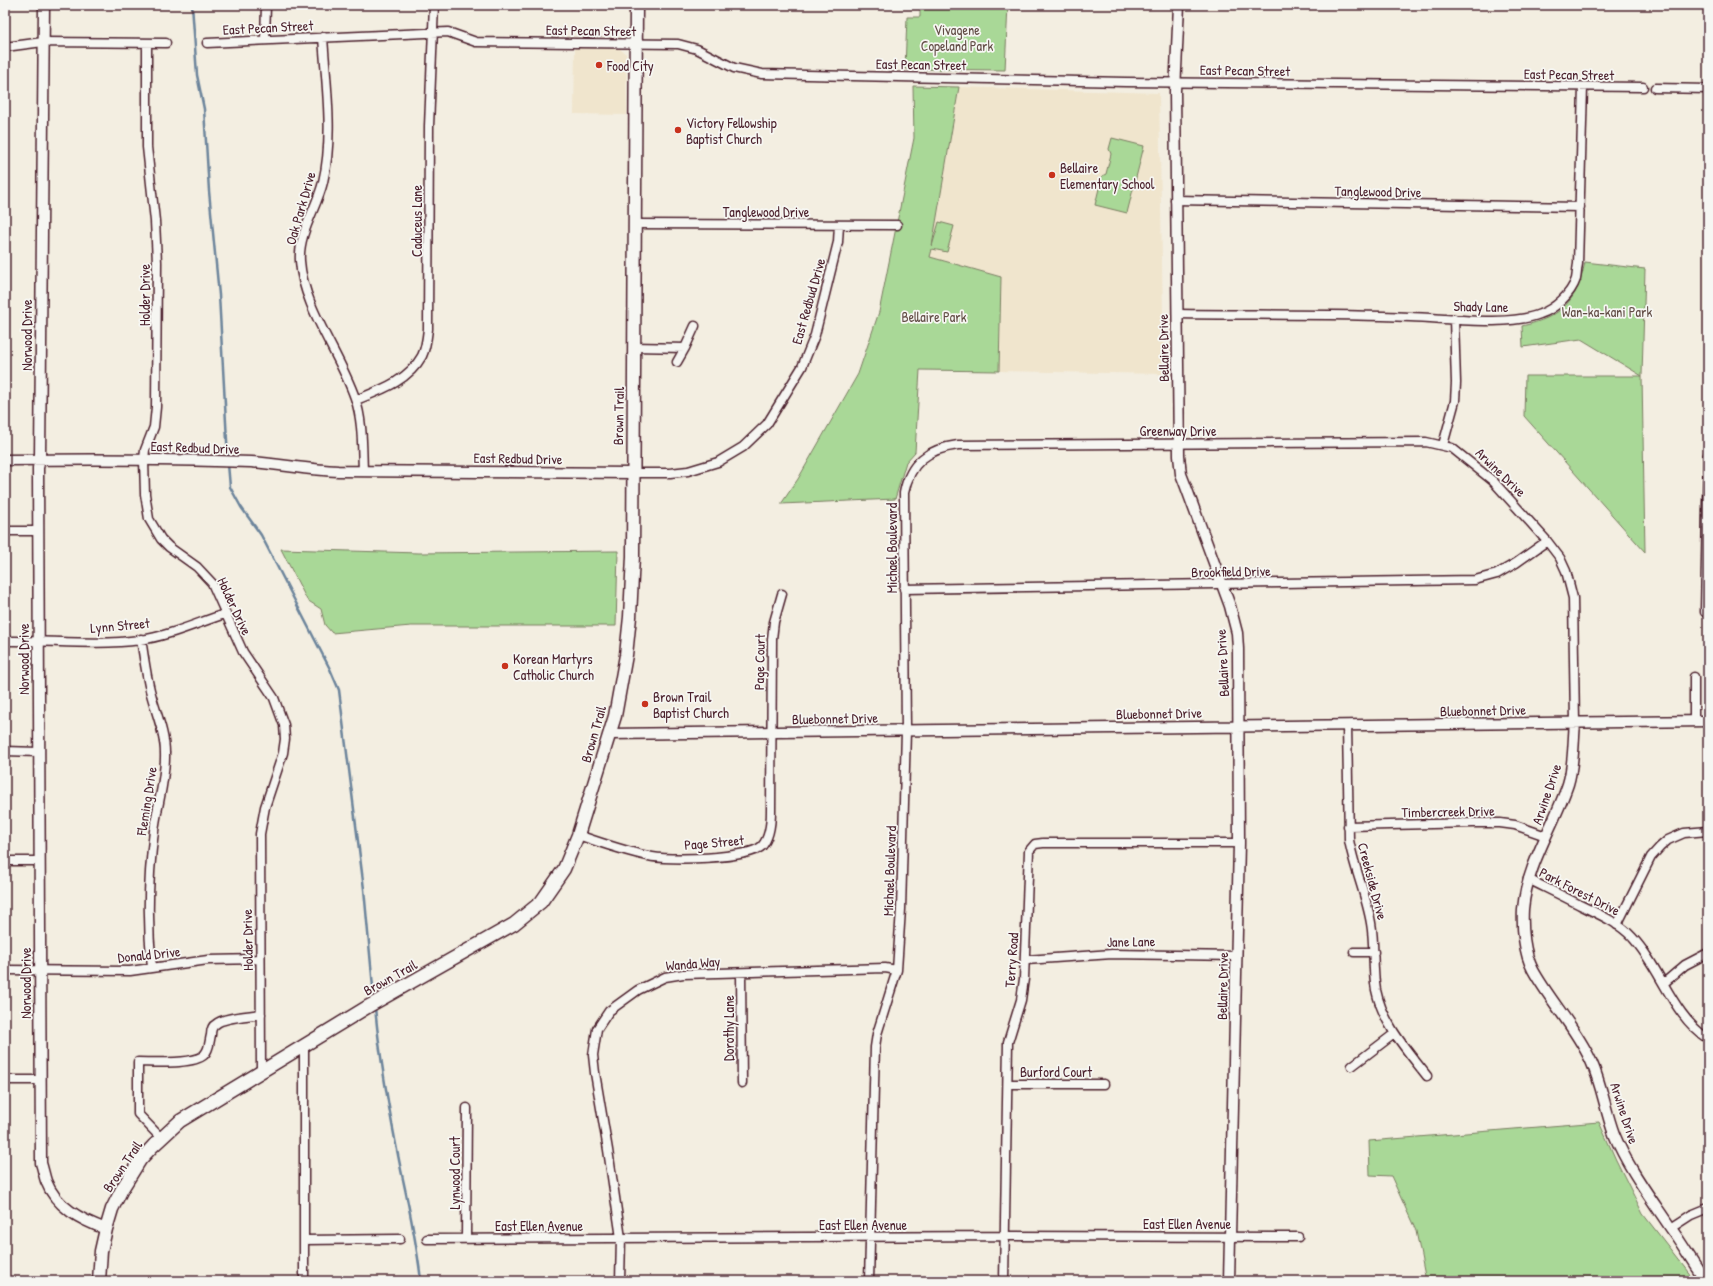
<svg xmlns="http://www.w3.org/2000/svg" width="1713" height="1286" font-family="'Patrick Hand',sans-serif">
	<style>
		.built { fill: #f0e5cd }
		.green { fill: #a9d897; stroke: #7a7c61 }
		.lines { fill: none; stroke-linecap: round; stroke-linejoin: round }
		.stream { stroke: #6c849b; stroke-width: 2.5 }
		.minor-casing { stroke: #4a1f2b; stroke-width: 11 }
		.tertiary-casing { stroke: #4a1f2b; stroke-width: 13 }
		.secondary-casing { stroke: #4a1f2b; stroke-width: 15 }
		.minor { stroke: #f6f6f2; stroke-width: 8 }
		.tertiary { stroke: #f6f6f2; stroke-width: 10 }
		.secondary { stroke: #f6f6f2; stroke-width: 12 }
		.poi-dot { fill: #c8321e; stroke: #f6f6f2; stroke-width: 1.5 }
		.labels { text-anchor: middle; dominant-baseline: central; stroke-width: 3.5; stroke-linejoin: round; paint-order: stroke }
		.street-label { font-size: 14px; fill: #4a1f2b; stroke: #f6f6f2 }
		.park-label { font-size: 14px; fill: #624d46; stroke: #f6f6f2 }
		.poi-label { font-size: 14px; fill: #4a1f2b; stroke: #f6f6f2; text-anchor: start }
	</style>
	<rect width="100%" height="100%" fill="#f3eee1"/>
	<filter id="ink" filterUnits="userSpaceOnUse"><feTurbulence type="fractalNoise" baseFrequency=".025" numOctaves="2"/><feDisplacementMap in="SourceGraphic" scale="8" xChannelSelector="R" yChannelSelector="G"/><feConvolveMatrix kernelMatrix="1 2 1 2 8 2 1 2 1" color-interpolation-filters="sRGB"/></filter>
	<g filter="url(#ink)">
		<!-- built -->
		<path class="built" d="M575,48L620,49L626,54L627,115L574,114Z
			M959,87L1159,93L1164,374L999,371L1001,277L930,257Z"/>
		<!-- green -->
		<path class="green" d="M920,5H1008L1005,70L905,69L907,17H920Z
			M913,86L959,87L932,246L939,222L954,226L947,252L932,249L930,257L1001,277L999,371L920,370L915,452L906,462L895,499L781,504L798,479L858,374L879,312L914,138Z
			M1112,138L1144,146L1127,213L1095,205L1102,176L1106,174L1111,154L1109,149Z
			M1585,262L1645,269L1642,376L1645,552L1524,416L1525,376H1642L1581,339L1523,347L1522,326C1561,317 1577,302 1585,262Z
			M281,549L419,553L618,551L616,626H411L332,633L325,625L321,609L307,600Z
			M1599,1122L1616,1160L1643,1214L1695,1281H1426L1416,1231L1391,1176L1370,1175L1369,1141Z"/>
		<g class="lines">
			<!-- stream -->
			<path class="stream" d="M192,5L197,75L204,109L209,191L219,295L228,459
				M228,464L230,487L241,507L261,535L330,669L339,690L364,889L374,998
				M375,1007C380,1062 390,1116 401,1170C409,1207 417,1243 421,1281"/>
			<defs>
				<path id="minor" d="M323,37C326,84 334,136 323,182C317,208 298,233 300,261C303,307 340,354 355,398C363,421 362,447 363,471
					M265,40L266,5
					M147,43V147L155,221L157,262L156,407L154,427L145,450L144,460L145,494L149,519L161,539L169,547L197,567L212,583L243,652L274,698L284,725L285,739L283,753L265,807L260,834L261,1072
					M207,43L448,32L476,42L678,44L697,49L734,68L762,74L1125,82L1643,87
					M5,47L43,42L166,43
					M1655,88L1708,89
					M1175,200L1580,207
					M634,224L897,225
					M1177,314C1255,315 1333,314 1410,317C1447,318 1507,327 1540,314C1555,309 1571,294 1576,279C1577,274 1577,268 1578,264L1583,87
					M634,347L685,348L695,326
					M677,362L685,348
					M356,400C381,390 408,381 422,356C426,348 427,338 428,329L429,126L434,5
					M1443,445L1455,401L1456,383L1454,319
					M633,473H670L688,471L718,462L743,447L767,424L802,367L815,335L838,242L839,225
					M5,531H38
					M904,589L1475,580L1497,574L1516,563L1547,541
					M1705,612L1708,455
					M141,639C144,657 146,674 150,690C155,711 165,732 165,753C166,780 157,805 154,831C148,877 147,922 152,968
					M5,641C49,640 96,646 140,640C169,636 197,623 225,614
					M1694,721V677
					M1347,725L1349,840C1354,868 1366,894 1371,923C1375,945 1372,968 1376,990C1383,1024 1406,1049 1427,1076
					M5,751L38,752
					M1348,826L1473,823H1500L1515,825L1546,836
					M578,835C601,843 624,851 648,856C667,861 749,859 762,846C770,837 771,822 771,811L772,639L774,622L782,594
					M5,861H39
					M1528,879C1546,888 1563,896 1580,905C1598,914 1618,922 1632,937C1661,968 1672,1015 1708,1039
					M1617,925L1651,857L1660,847L1668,840L1684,833L1708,831
					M1354,952H1374
					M1026,960L1112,954L1237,956
					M5,970L130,971L208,960L260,959
					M741,973L742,1083
					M1664,983L1685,965L1708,953
					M304,1047V1281
					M1352,1066L1394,1034
					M5,1080H40
					M1008,1084H1104
					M161,1138L138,1114V1062C153,1062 193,1065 204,1055C210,1049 209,1042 211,1035C211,1031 212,1026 216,1024C223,1017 250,1016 261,1014
					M1671,1228L1691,1215L1708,1208
					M427,1239L1005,1236L1298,1237
					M466,1239L467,1108
					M304,1240L400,1239
					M620,1281L621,1238L608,1150L595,1073L593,1055L597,1029L609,1011L638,990L665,977L683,974L885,968L897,970
					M869,1281L875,1047L877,1034L897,970L901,909L906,731L904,493C910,462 928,449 958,445L1426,442L1452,448L1493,481L1547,541L1560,558L1566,571L1573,598L1575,723
					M1004,1281L1008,1042L1021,1000L1024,979L1029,851L1035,844L1043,843H1239"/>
				<path id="tertiary" d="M44,5L40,459L38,468L41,1163C43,1169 44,1175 46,1181C56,1207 81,1220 106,1229
					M1179,5L1175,91L1179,456L1181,474L1186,487L1230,606L1237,633L1238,649L1239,843L1229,1281
					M5,460C87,459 169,459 251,462C280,464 309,470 338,471L633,473
					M1575,723C1573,743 1574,765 1568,784C1554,826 1527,864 1523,909C1522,928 1524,953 1533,970C1550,1001 1576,1028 1591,1061C1602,1085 1605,1110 1614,1134C1628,1168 1650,1197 1670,1227C1683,1245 1693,1263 1706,1281
					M610,734L1708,721"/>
				<path id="secondary" d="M99,1281L101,1251L106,1229L112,1209L122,1189L140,1160L153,1146L180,1121L369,1006L514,924L541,902L564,869L578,835L615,716L626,655L630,617L633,556L636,5"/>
			</defs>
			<!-- minor casing -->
			<use href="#minor" class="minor-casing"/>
			<!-- tertiary casing -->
			<use href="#tertiary" class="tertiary-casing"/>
			<!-- secondary casing -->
			<use href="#secondary" class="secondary-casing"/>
			<!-- minor -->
			<use href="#minor" class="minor"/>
			<!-- tertiary -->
			<use href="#tertiary" class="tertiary"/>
			<!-- secondary -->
			<use href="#secondary" class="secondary"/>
		</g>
	</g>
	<!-- markers -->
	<g class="poi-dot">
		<circle cx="599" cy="65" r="4"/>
		<circle cx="678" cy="130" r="4"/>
		<circle cx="1052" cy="175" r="4"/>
		<circle cx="505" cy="666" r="4"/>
		<circle cx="645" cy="704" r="4"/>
	</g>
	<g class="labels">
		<!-- street labels -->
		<g class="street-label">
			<text transform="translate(268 27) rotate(-3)">East Pecan Street</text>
			<text transform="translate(591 30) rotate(1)">East Pecan Street</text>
			<text transform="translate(921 64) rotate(1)">East Pecan Street</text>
			<text transform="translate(1245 70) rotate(1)">East Pecan Street</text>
			<text transform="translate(1569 74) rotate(1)">East Pecan Street</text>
			<text transform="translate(1378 191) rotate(1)">Tanglewood Drive</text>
			<text transform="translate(300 208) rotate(-74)">Oak Park Drive</text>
			<text x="766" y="211">Tanglewood Drive</text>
			<text transform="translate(416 221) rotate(-90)">Caduceus Lane</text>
			<text transform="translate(144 295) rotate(-90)">Holder Drive</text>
			<text transform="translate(808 301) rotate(-74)">East Redbud Drive</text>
			<text transform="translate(1481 306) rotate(1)">Shady Lane</text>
			<text transform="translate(26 335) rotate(-90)">Norwood Drive</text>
			<text transform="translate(1163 348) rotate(-91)">Bellaire Drive</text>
			<text transform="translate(618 416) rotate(-89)">Brown Trail</text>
			<text x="1178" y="430">Greenway Drive</text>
			<text transform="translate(195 447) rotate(2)">East Redbud Drive</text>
			<text transform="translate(518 458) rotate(1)">East Redbud Drive</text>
			<text transform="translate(1501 472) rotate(44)">Arwine Drive</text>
			<text transform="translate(891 548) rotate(-90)">Michael Boulevard</text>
			<text transform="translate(1231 571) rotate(-1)">Brookfield Drive</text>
			<text transform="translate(235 606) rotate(65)">Holder Drive</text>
			<text transform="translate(120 625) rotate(-5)">Lynn Street</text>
			<text transform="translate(23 659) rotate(-90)">Norwood Drive</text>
			<text transform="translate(759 662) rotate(-89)">Page Court</text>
			<text transform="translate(1222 663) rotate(-93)">Bellaire Drive</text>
			<text transform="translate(1483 710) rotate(-1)">Bluebonnet Drive</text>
			<text transform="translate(1159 713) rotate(-1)">Bluebonnet Drive</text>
			<text transform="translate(835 718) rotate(-1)">Bluebonnet Drive</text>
			<text transform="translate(593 734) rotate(-74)">Brown Trail</text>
			<text transform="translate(1546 794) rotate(-71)">Arwine Drive</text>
			<text transform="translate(146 801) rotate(-81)">Fleming Drive</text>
			<text transform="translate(1448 811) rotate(-1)">Timbercreek Drive</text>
			<text transform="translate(714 842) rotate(-5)">Page Street</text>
			<text transform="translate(889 871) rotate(-88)">Michael Boulevard</text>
			<text transform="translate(1373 881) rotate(75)">Creekside Drive</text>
			<text transform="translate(1580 891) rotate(27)">Park Forest Drive</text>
			<text transform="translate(247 940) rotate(-91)">Holder Drive</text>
			<text transform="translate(1131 941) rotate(-1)">Jane Lane</text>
			<text transform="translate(149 954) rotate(-6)">Donald Drive</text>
			<text transform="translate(1011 960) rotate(-86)">Terry Road</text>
			<text transform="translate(693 963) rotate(-5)">Wanda Way</text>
			<text transform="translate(390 977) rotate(-29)">Brown Trail</text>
			<text transform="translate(25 983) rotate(-90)">Norwood Drive</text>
			<text transform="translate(1222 986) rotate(-89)">Bellaire Drive</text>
			<text transform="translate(728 1028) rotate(-90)">Dorothy Lane</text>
			<text x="1056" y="1071">Burford Court</text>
			<text transform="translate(1625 1113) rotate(72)">Arwine Drive</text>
			<text transform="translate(122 1166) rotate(-56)">Brown Trail</text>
			<text transform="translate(454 1173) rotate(-90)">Lynwood Court</text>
			<text x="1187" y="1223">East Ellen Avenue</text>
			<text x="863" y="1224">East Ellen Avenue</text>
			<text x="539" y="1225">East Ellen Avenue</text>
		</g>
		<!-- park labels -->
		<g class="park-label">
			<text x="957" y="29">Vivagene<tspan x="957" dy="16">Copeland Park</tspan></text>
			<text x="1607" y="311">Wan-ka-kani Park</text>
			<text x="934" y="316">Bellaire Park</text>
		</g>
		<!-- poi labels -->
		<g class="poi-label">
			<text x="607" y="65">Food City</text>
			<text x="686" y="122">Victory Fellowship<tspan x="686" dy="16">Baptist Church</tspan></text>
			<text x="1060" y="167">Bellaire<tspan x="1060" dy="16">Elementary School</tspan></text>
			<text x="513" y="658">Korean Martyrs<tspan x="513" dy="16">Catholic Church</tspan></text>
			<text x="653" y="696">Brown Trail<tspan x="653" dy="16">Baptist Church</tspan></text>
		</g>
	</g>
	<!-- margin -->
	<rect width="1713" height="1286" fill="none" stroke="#f6f6f2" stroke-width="20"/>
	<rect x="10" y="10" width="1693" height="1266" fill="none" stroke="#4a1f2b" stroke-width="1.5" filter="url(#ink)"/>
</svg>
